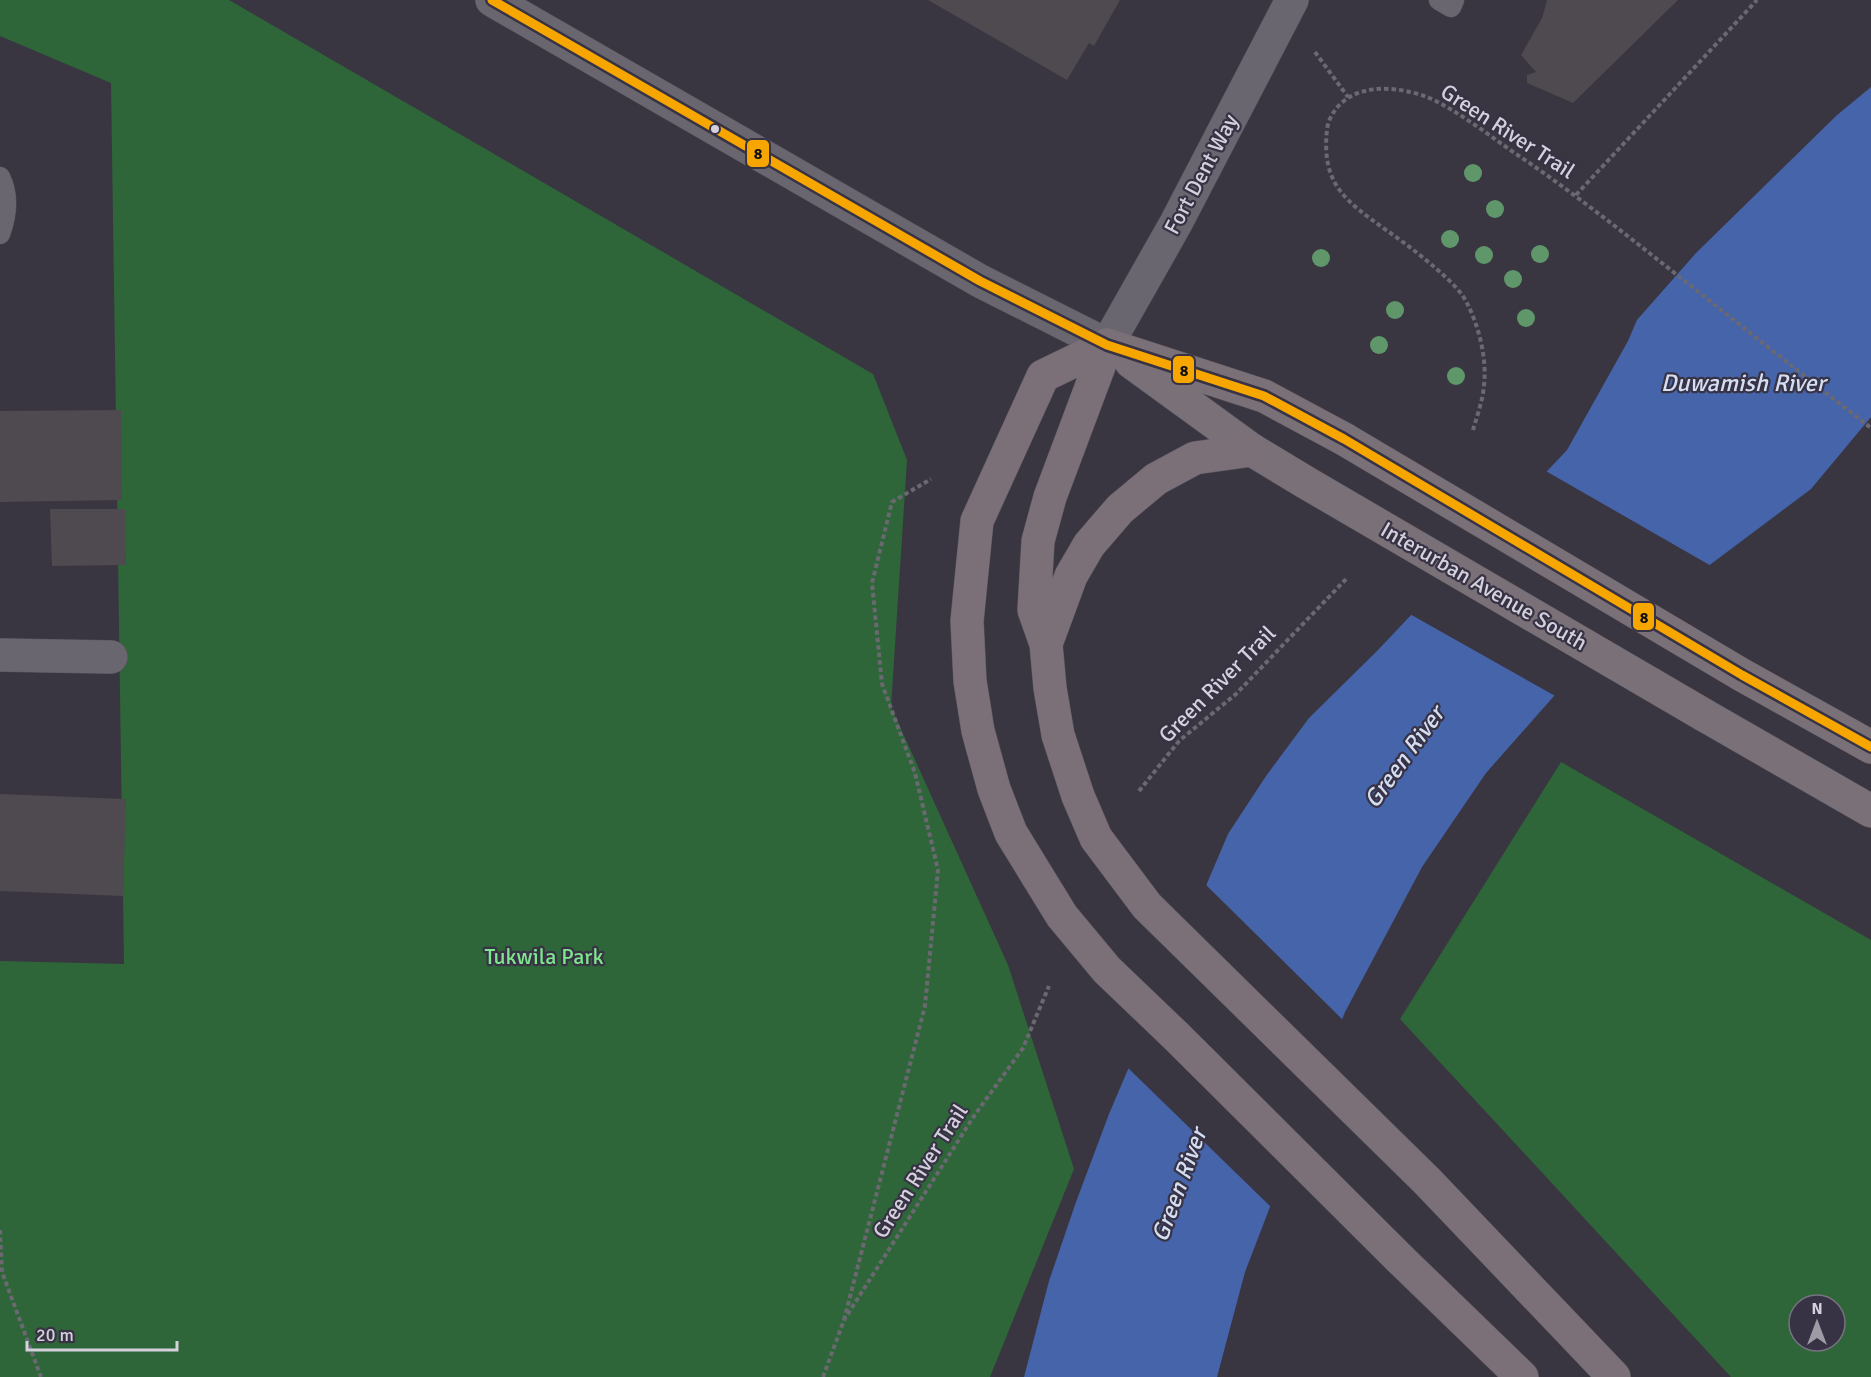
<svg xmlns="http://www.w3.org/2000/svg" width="1871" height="1377" font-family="Signika,sans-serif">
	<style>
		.green { fill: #2e6639; fill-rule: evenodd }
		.water { fill: #4564aa }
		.pier { fill: #393641 }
		.building { fill: #4f4950 }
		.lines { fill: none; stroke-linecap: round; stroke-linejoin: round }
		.lane-casing { stroke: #54525b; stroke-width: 21 }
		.street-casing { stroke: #54525b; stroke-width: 34 }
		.secondary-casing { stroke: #54525b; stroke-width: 34 }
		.primary-casing { stroke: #54525b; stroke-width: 34 }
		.highway-casing { stroke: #54525b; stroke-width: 34 }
		.path { stroke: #6a6870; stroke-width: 4; stroke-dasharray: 4.5 3; stroke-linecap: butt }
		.lane { stroke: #69666f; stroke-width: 20 }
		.street { stroke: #69666f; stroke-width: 33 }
		.secondary { stroke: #69666f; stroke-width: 33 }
		.primary { stroke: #7a7078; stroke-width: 33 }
		.highway { stroke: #7b6f78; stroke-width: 33 }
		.primary-bridge-casing { stroke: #54525b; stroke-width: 34; stroke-linecap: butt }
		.highway-bridge-casing { stroke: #54525b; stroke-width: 34; stroke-linecap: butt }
		.primary-bridge { stroke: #7a7078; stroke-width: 33 }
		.highway-bridge { stroke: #7b6f78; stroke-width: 33 }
		.bus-1-casing { stroke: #383245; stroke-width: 14 }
		.bus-1 { stroke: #f7a600; stroke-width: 9 }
		.tree { fill: #5f976b }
		.bus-dot { fill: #d4d1dd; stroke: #383245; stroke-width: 2 }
		.labels { text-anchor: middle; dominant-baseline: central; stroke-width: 4.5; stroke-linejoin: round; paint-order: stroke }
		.street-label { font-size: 22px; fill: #d4d1dd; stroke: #383245 }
		.park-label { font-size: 22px; fill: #7ee68e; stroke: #383245 }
		.water-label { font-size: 24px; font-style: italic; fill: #d4def3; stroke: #383245 }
		.line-badge { stroke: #383245; stroke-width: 2 }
		.pale-badge-label { font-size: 16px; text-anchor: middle; font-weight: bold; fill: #111 }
	</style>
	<rect width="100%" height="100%" fill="#393641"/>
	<!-- green -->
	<path class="green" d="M0,0H229L873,374L907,460L891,707L1008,965L1074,1169L990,1377H0V961L124,964L111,83L0,36Z
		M1561,762L1871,940V1377H1731L1400,1019ZM1799,1305H1835V1341H1799Z"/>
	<!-- water -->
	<path class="water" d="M1871,87V417L1811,489L1703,570L1577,670L1486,773L1422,867L1345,1012L1245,1272L1217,1377H1024L1049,1281L1076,1202L1109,1114L1228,834L1266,776L1309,718L1378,650L1567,450L1628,341L1637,320L1696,253L1836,116Z"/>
	<!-- pier -->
	<path class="pier" d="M1544,470L1713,567L1579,672L1557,697L1408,613Z
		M1203,882L1344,1021L1273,1209L1126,1066Z"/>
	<!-- building -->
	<path class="building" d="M928,0H1120L1094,46L1089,43L1067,80Z
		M1547,0H1678L1573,103L1527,83V75L1536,72L1521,55L1542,18Z
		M121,410L122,500L0,502V411Z
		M50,509H125L126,565L52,566Z
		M0,794L126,799L123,896L0,891Z"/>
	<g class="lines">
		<defs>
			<path id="lane" d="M1439,0L1451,7L1454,0
				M0,177C9,195 7,215 0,234"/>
			<path id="street" d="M1107,345L1176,223L1292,0
				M0,655L111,657"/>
			<path id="secondary" d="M492,0L980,281L1107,345"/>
			<path id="primary" d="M1107,345L1264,396L1344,439
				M1131,362L1252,450L1305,482
				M1742,675L1871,747
				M1704,715L1871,811"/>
			<path id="highway" d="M1046,644L1071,576L1089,545L1120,509L1156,479L1195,458L1252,450
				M1078,796L1058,735L1050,688L1046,644L1034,610L1038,541L1050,497L1107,345
				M1038,877L1011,833L994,789L978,731L970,681L967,621L977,521L1043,376L1107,345
				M1427,1181L1614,1377
				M1400,1259L1522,1377"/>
		</defs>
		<!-- lane casing -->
		<use href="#lane" class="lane-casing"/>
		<!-- street casing -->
		<use href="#street" class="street-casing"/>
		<!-- secondary casing -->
		<use href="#secondary" class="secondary-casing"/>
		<!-- primary casing -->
		<use href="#primary" class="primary-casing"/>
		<!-- highway casing -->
		<use href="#highway" class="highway-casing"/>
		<!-- path -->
		<path class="path" d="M1315,52L1348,97
			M1576,195L1757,0
			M1473,430C1477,416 1483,400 1484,385C1487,358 1479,327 1467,303C1461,291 1450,281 1440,272C1423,257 1405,243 1386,230C1346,201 1321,185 1327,129C1330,110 1346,95 1365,91C1384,86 1408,90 1427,97C1460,111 1497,142 1528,162C1583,200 1634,241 1686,282C1748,331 1809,380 1871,428
			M1139,791L1179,741L1236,694L1347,578
			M0,1230L2,1272L41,1377
			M844,1320L925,1006L938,870L915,773L882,684L872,583L892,502L931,479
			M823,1377L844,1320L974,1116L1023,1048L1049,986"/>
		<!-- lane -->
		<use href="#lane" class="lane"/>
		<!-- street -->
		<use href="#street" class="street"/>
		<!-- secondary -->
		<use href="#secondary" class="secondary"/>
		<!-- primary -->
		<use href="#primary" class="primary"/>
		<!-- highway -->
		<use href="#highway" class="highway"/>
		<defs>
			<path id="primary-bridge" d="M1344,439L1742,675
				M1305,482L1704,715"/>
			<path id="highway-bridge" d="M1078,796L1096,838L1147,906L1427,1181
				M1038,877L1062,916L1107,970L1176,1036L1400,1259"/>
		</defs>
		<!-- primary-bridge casing -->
		<use href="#primary-bridge" class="primary-bridge-casing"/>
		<!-- highway-bridge casing -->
		<use href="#highway-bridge" class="highway-bridge-casing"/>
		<!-- primary-bridge -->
		<use href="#primary-bridge" class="primary-bridge"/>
		<!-- highway-bridge -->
		<use href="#highway-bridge" class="highway-bridge"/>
		<defs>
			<path id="bus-1" d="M492,0L980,281L1107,345L1264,396L1344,439L1742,675L1871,747"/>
		</defs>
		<!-- bus-1 casing -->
		<use href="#bus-1" class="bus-1-casing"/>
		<!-- bus-1 -->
		<use href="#bus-1" class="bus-1"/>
	</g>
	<!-- trees -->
	<g class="tree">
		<circle cx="1473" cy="173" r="9"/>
		<circle cx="1495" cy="209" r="9"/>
		<circle cx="1450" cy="239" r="9"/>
		<circle cx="1540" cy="254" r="9"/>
		<circle cx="1484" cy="255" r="9"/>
		<circle cx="1321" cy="258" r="9"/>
		<circle cx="1513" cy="279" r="9"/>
		<circle cx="1395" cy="310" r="9"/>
		<circle cx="1526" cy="318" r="9"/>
		<circle cx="1379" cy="345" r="9"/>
		<circle cx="1456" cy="376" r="9"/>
	</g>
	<!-- markers -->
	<circle class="bus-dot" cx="715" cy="129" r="5"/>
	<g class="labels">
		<!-- street labels -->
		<g class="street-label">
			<text transform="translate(1508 131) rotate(33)">Green River Trail</text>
			<text transform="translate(1201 174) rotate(-62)">Fort Dent Way</text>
			<text transform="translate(1484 586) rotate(30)">Interurban Avenue South</text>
			<text transform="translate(1217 684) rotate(-45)">Green River Trail</text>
			<text transform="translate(920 1171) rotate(-57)">Green River Trail</text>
		</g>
		<!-- park labels -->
		<g class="park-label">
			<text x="544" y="956">Tukwila Park</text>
		</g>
		<!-- water labels -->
		<g class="water-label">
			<text x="1743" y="383">Duwamish River</text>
			<text transform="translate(1404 757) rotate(-54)">Green River</text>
			<text transform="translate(1179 1185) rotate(-70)">Green River</text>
		</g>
	</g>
	<g class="line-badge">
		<rect x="746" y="139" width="24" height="29" rx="6" fill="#f7a600"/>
		<rect x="1172" y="355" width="23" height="29" rx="6" fill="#f7a600"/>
		<rect x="1632" y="602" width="23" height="29" rx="6" fill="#f7a600"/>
	</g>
	<g class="pale-badge-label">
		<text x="758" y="159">8</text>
		<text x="1184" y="376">8</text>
		<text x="1644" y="623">8</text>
	</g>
	<!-- north arrow -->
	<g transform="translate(1817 1323)"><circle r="28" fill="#383245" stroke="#767282" stroke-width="1.5"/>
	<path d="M0-4.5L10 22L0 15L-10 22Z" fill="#9e9ba6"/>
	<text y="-9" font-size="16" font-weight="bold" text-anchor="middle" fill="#d4d1dd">N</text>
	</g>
	<!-- scale -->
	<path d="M27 1341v9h150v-9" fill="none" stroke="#d4d1dd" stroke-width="3"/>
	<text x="36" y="1341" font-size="18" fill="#d4d1dd" stroke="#383245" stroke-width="4.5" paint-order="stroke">20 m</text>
</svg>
